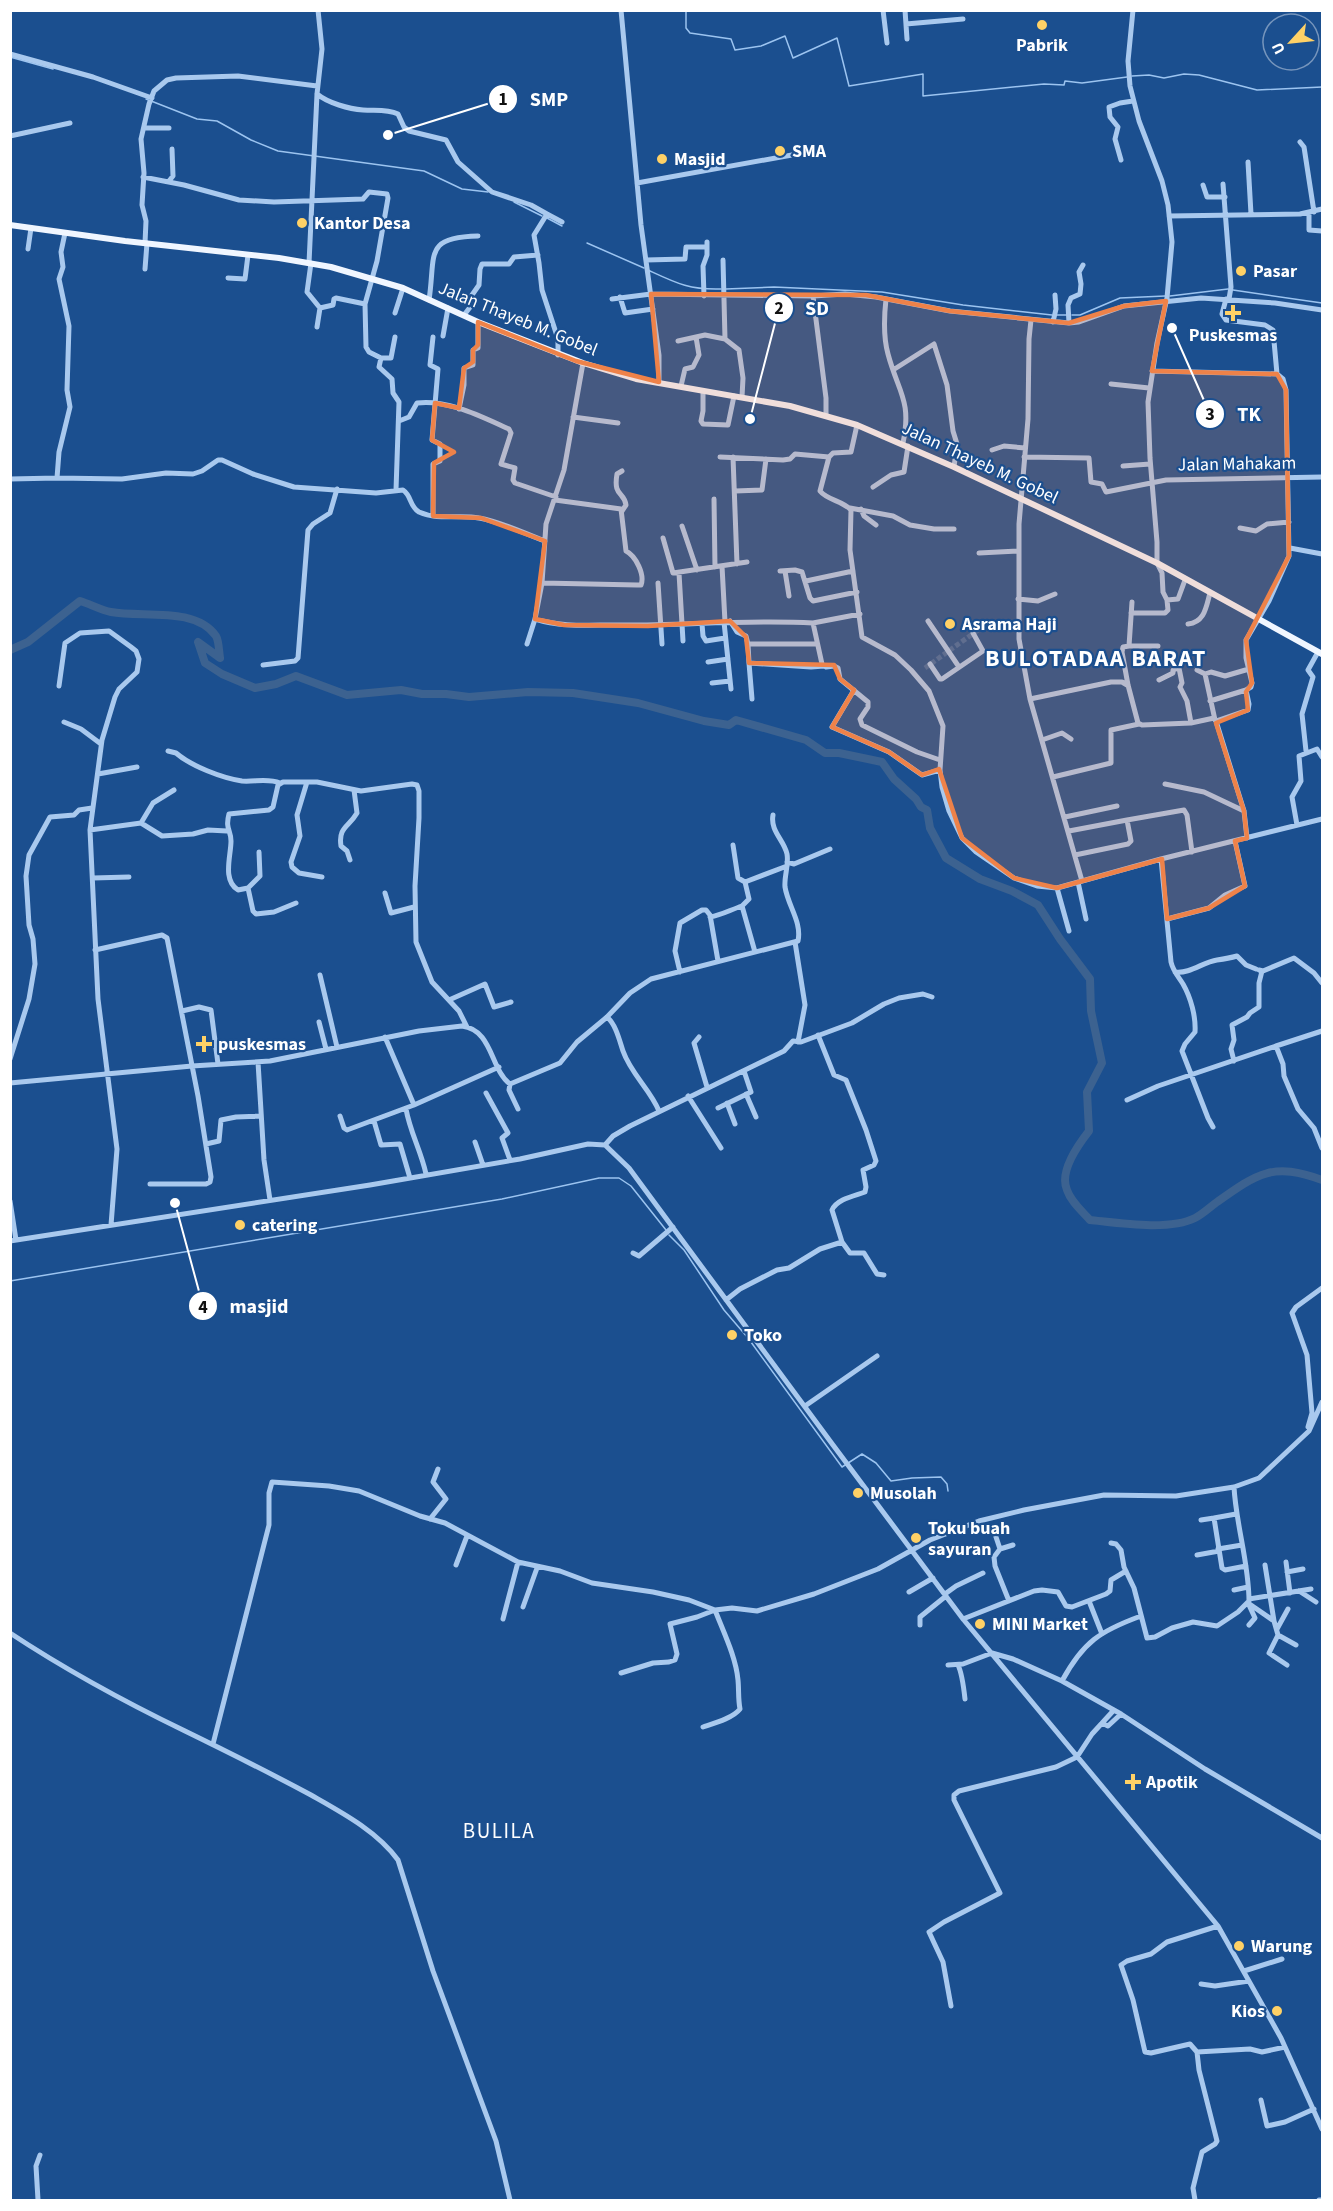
<svg xmlns="http://www.w3.org/2000/svg" width="1333" height="2211" font-family="'Source Sans 3',sans-serif">
	<style>
		.lines { fill: none; stroke-linecap: round; stroke-linejoin: round }
		.stream { stroke: #9cc4f0; stroke-width: 1.5 }
		.river { stroke: #3c6290; stroke-width: 8 }
		.minor-tunnel { stroke: #3d69a0; stroke-width: 5; stroke-dasharray: 5 2.5; stroke-linecap: butt }
		.minor { stroke: #a9c9ee; stroke-width: 5 }
		.major { stroke: #f0f6ff; stroke-width: 6 }
		.marked { fill: #ee8249; fill-opacity: 0.2; stroke: #ee8249; stroke-width: 4.5; stroke-linejoin: round }
		.poi-dot { fill: #ffd166; stroke: #1b4f8f; stroke-width: 2 }
		.labels { text-anchor: middle; dominant-baseline: central; stroke-width: 4.5; stroke-linejoin: round; paint-order: stroke }
		.poi-label { font-size: 18px; font-weight: bold; fill: #fff; stroke: #1b4f8f; text-anchor: start }
		.street-label { font-size: 18px; fill: #fff; stroke: #1b4f8f }
		.quarter-label { font-size: 21px; letter-spacing: 1.5px; fill: #fff; stroke: #1b4f8f }
		.district-label { font-size: 24px; font-weight: bold; letter-spacing: 1.5px; fill: #fff; stroke: #1b4f8f }
		.leader { fill: none; stroke: #fff; stroke-width: 2 }
		.callout-dot { fill: #fff; stroke: #1b4f8f; stroke-width: 2 }
		.mark-label { font-size: 18px; text-anchor: middle; font-weight: bold; fill: #111 }
		.callout-label { font-size: 20px; text-anchor: middle; font-weight: bold; fill: #fff; stroke: #1b4f8f; stroke-width: 4.5; stroke-linejoin: round; paint-order: stroke }
	</style>
	<rect width="100%" height="100%" fill="#1b4f8f"/>
	<g class="lines">
		<!-- stream -->
		<path class="stream" d="M686,10V28L690,33L731,39L735,50L761,46L785,36L793,58L837,38L849,86L923,74V96L1044,84L1064,85L1065,81L1082,83L1127,77
			M10,57L53,69
			M1132,76L1149,75L1164,78L1184,74L1199,75L1257,90L1322,87
			M146,99L197,119L217,121L251,140L278,151L424,171L462,189L488,192
			M514,202L542,216
			M547,218L562,226
			M587,243L644,268
			M648,270C676,283 689,290 721,289
			M726,289L774,287L882,292L963,305L1052,315
			M1233,290L1322,303
			M1170,296L1228,289
			M1057,315H1067
			M1072,315H1080L1120,298L1165,296
			M669,1235L684,1250L724,1310L748,1338L842,1467L862,1454L876,1463L891,1481L912,1478L941,1477L947,1484L948,1491
			M10,1281L502,1199L599,1178H619L631,1186L666,1230"/>
		<!-- river -->
		<path class="river" d="M10,650L28,642L80,601C90,604 101,610 111,612C142,618 195,606 216,636C219,641 219,652 220,658L198,642L205,663L222,674L255,688L276,684L296,676L347,695L401,690L422,694H446L469,697L528,692L573,693L638,703L704,721L729,725L736,720L806,740L825,753H839L882,762L894,779L916,799L921,807L927,810L930,828L946,858L980,879L1012,891L1038,905L1060,939L1090,979L1091,1011L1102,1063L1087,1092L1089,1131C1078,1145 1059,1172 1067,1190C1071,1202 1082,1211 1090,1220C1119,1223 1169,1231 1195,1218C1203,1214 1210,1207 1217,1202C1258,1173 1273,1162 1322,1180"/>
		<!-- minor-tunnel -->
		<path class="minor-tunnel" d="M925,668L978,630L1018,625"/>
		<!-- minor -->
		<path class="minor" d="M621,10L641,225L659,355V382
			M883,10L887,43
			M905,10L907,39
			M906,24L963,19
			M10,54L93,77L152,98
			M317,94C328,103 349,109 363,110C375,111 387,109 398,114L404,127L409,131L446,140L458,162L492,192L531,205L547,214L534,235L539,263L542,290L558,339V355
			M144,128H169
			M10,136L70,123
			M1300,142L1304,147L1314,212
			M1121,160L1115,139L1118,127L1110,117L1109,107L1120,103L1133,101
			M1248,162L1251,214
			M143,177L184,185L239,200L274,202L363,199L369,192L387,194L388,198L377,261L365,304L366,347L369,352L381,358L379,367L392,379L393,393L399,402L396,490
			M169,181L173,176L172,149
			M637,183L792,155
			M1223,184L1231,287L1229,299
			M1203,185L1207,197H1225
			M1309,213V230L1322,231
			M547,214L562,222
			M1169,216L1300,214L1322,209
			M65,233L61,252L63,267L59,279L69,326L67,390L70,407L59,452L57,478L122,479L166,473L193,474L202,471L218,460H222L253,474L294,487L376,493L403,490C412,496 409,506 419,512C439,521 459,514 479,518C502,522 523,533 545,541
			M145,243L146,221L142,205L144,173L141,139L149,104L154,91L167,80L176,78L238,76L317,86
			M28,249L31,228
			M646,260L685,259L686,247H707
			M723,260L725,339L739,350L743,378L742,397
			M309,263L317,94L322,49L318,10
			M311,263L307,292L320,308L333,305L334,299L336,298L365,304
			M145,269L147,243
			M228,278L245,279L248,255
			M704,296L703,266L707,255V242
			M813,296L826,398V415
			M620,297L625,313L653,309
			M612,299L651,294L813,296L845,294L876,297L950,311L1069,323L1079,322L1124,306L1201,298L1275,303L1322,310
			M886,299C884,317 883,336 888,354C898,392 912,400 903,443
			M1226,299L1222,314L1226,320L1265,325L1273,330L1277,374L1283,379L1286,390L1289,556L1269,601L1246,640V658L1252,683L1251,687L1246,690L1249,704L1248,710L1216,721L1244,811L1247,838
			M429,300C436,255 423,237 478,236
			M395,313L403,288
			M464,315L471,306L472,295L479,285L480,269L482,264H509L514,257L538,255
			M1031,320L1029,339L1028,419L1019,524V639L1030,699L1082,881
			M1053,322L1056,309L1055,295
			M1069,323L1068,305L1071,298L1080,294L1081,284L1079,272L1083,265
			M317,327L320,308
			M443,336L448,308
			M433,337L430,365L438,369L432,440L440,444V461L433,464V516
			M678,341L705,335L725,339
			M381,358H391L395,337
			M893,370L934,344L947,385L953,431L957,444L954,467
			M1152,371L1277,374
			M1111,384L1149,388
			M681,386L685,369L693,367L699,355L696,337
			M703,391V411L701,421L703,424L728,425L734,396
			M459,409L464,385V368L473,365V350L478,348V322
			M573,417L618,423
			M399,421L409,417L417,403C448,399 482,417 509,429L511,433L501,464L515,468L513,480L515,483L556,497
			M992,450L1004,446L1025,448
			M720,457L783,460L790,459L795,454L829,457L820,491C827,500 843,501 851,510L850,550L862,637L895,655L911,670L929,691L943,726L940,770L942,787L949,811L962,838L976,852L1014,878L1037,886L1057,888L1161,859
			M733,457L737,564
			M829,457L833,453L851,452L857,425
			M1024,457L1089,458L1091,482L1102,484L1106,492L1166,480L1322,477
			M1123,466L1150,464
			M622,471L617,474C613,497 624,491 626,505L622,511
			M10,479L57,478
			M873,487L891,475L904,472L908,446
			M735,491L762,490L766,459
			M714,499L715,567
			M850,508L893,516L910,525L934,529H954
			M861,509L864,516L876,525
			M682,526L697,570
			M1240,528L1256,531L1267,524L1289,522
			M663,538L673,573L747,562
			M1290,548L1322,554
			M979,553L1018,551
			M722,566L725,622
			M780,571L795,570L802,572L810,598L813,601L857,592
			M785,571L789,596
			M679,573L683,641
			M806,581L853,571
			M542,583L637,585H641C645,575 636,556 626,551L621,509L555,500
			M658,583L662,644
			M1018,599L1038,601L1055,594
			M1167,600L1178,599L1185,580
			M1132,602L1129,646L1123,647L1122,652L1128,685L1138,723L1142,725L1191,723L1214,718
			M1131,613H1165L1168,610L1167,600L1163,592L1162,573L1157,563V542L1150,458L1148,402L1157,343L1167,298L1172,242L1168,205L1162,181L1139,121L1130,86L1128,61L1133,10
			M535,619C560,627 587,625 613,625C680,626 746,619 813,623L822,664L826,667L834,666L838,668L840,679L868,702V707L860,719L862,725L917,752L940,760
			M730,621L737,632L746,636L748,644
			M928,621L959,667
			M724,622L731,689
			M813,623L860,614
			M702,624L703,636L706,641L725,638
			M1188,624C1205,622 1206,607 1210,593
			M527,644L535,619L542,583L546,524L564,470L583,363
			M1129,646H1158
			M708,662L728,659
			M749,663L748,644H817
			M930,664L940,679H942L983,651L973,633
			M263,665L295,661L298,658L308,530L313,524L330,513L337,489
			M1197,670L1205,674L1215,720
			M1205,674L1211,672L1225,676L1249,669
			M1159,680L1173,673V670L1179,668L1182,683L1180,687L1187,701L1191,723
			M712,683L730,681
			M59,686L65,643L80,633L109,631L131,647L136,651L139,659L137,672L119,689L115,697L102,740L90,830L98,999L117,1149L111,1225
			M854,690L832,727L889,752L922,775L940,770
			M752,699L749,663L811,667L824,666
			M1030,699L1111,682H1122L1127,685
			M1210,701L1246,690
			M64,722L81,729L101,744
			M1042,740L1062,733L1071,739
			M168,751L176,753C191,766 222,778 242,781C255,782 268,778 280,783
			M1306,751L1302,714L1313,677L1308,670L1318,652
			M98,774L137,767
			M1053,777L1111,763V730L1139,724
			M307,782L297,815L300,836L291,862L292,867L299,873L322,877
			M1165,784L1204,792L1244,811
			M1065,817L1117,806
			M1127,820L1184,810L1187,815L1192,852
			M141,823L153,803L174,790
			M1297,825L1292,797L1301,781L1299,756L1317,749L1322,757
			M90,830L141,823L162,836L193,834L208,830L227,831
			M1069,831L1127,820L1131,841L1128,844L1075,855
			M733,845L738,878L745,882
			M350,860L347,851L341,846C338,827 349,827 357,813L354,790
			M787,862L794,864L830,849
			M93,878L129,877
			M1078,882L1086,919
			M248,888L260,876L259,852
			M1057,888L1069,931
			M385,893L391,913L414,907
			M296,903L274,912L256,914L253,911L248,888L238,890C222,880 231,856 231,841C231,830 225,829 229,814L269,810L273,807L278,785L283,782H317L361,791L412,784L417,785L419,791V818L415,886L416,942L432,982L459,1011L467,1027
			M710,917C722,915 730,910 742,906
			M1167,919L1209,908L1225,895L1245,886L1235,841
			M795,942L805,1005L798,1042
			M95,950L162,935L167,938L198,1096L211,1177L210,1182L206,1184H150
			M755,952L742,906L749,899L745,882L787,866
			M1259,970L1263,971L1294,958L1314,973L1322,983
			M680,972L675,951L680,923L702,910H706L710,915L718,961
			M1175,972C1190,974 1203,962 1217,960C1224,959 1230,958 1237,956L1246,965L1256,969
			M320,975L337,1047
			M449,1000L485,984L494,1007L511,1002
			M182,1011L199,1007L211,1010L218,1064
			M607,1017C616,1025 619,1039 623,1051C631,1074 650,1089 659,1111
			M319,1022L326,1049
			M1322,1031L1276,1046L1283,1064L1284,1076L1298,1109L1314,1128L1322,1148
			M818,1035L834,1075L846,1080L866,1130L876,1161L874,1165L863,1170L866,1187L865,1192C854,1196 837,1199 832,1210L842,1242
			M699,1037L694,1043L707,1087
			M10,1059L29,999L35,964L33,939L29,925L26,876L29,855L50,817L74,815L79,810L92,808
			M1234,1061L1231,1049L1234,1040L1232,1025L1247,1017L1250,1013L1259,1007V983L1262,971
			M258,1062L264,1160L270,1200
			M10,1083L192,1066L270,1061L419,1031L462,1026C493,1030 490,1069 510,1084L509,1090L518,1109
			M510,1084L560,1063L577,1042L607,1017L630,993L651,979L798,941C802,922 788,906 785,887C784,876 789,865 787,854C784,840 770,831 773,815
			M486,1093L508,1133L502,1138L510,1160
			M746,1094L756,1117
			M688,1096L721,1148
			M1127,1100L1158,1086L1276,1046
			M727,1103L735,1124
			M414,1105L499,1067
			M718,1108L751,1092L744,1071
			M406,1109C410,1132 421,1151 426,1174
			M340,1116L344,1128L347,1130L414,1105L385,1037
			M374,1121L381,1145L400,1144L410,1178
			M1213,1127L1208,1118L1182,1051L1185,1044L1195,1032C1196,1017 1191,998 1183,984C1178,976 1173,971 1171,962L1161,859L1322,819
			M475,1142L483,1165
			M206,1144L219,1141L221,1120L236,1117L261,1116
			M605,1145L613,1136L630,1126L784,1051L793,1041L801,1042L852,1023L884,1004L899,998L923,994L932,997
			M10,1201L16,1240
			M10,1241L370,1185L520,1159L588,1144L605,1145L629,1168L833,1445L963,1619L1218,1926L1281,2038L1322,2129
			M633,1253L639,1256L673,1227
			M726,1300L740,1289L777,1270L789,1268L820,1249L842,1242L850,1253H864L877,1274L884,1275
			M805,1406L877,1356
			M1308,1427L1312,1413L1307,1355L1292,1313L1296,1307L1322,1288
			M1236,1514L1214,1518L1222,1568L1225,1570L1246,1566
			M430,1519L446,1499L433,1482L438,1469
			M1201,1520L1214,1518
			M996,1537L1000,1549
			M1111,1543L1116,1544L1121,1550L1124,1567L1134,1588L1147,1638L1155,1637L1172,1628L1193,1622L1217,1626L1238,1612L1249,1601C1249,1563 1236,1525 1234,1487
			M1218,1549L1242,1545
			M1197,1555L1219,1551
			M1286,1562L1290,1593
			M456,1565L467,1536
			M1265,1565L1274,1621
			M1287,1572L1303,1569
			M1234,1590L1248,1587
			M1299,1591L1316,1602
			M909,1592L933,1578
			M945,1594L956,1586L983,1573
			M1249,1599L1311,1589
			M1009,1601L995,1566L994,1557L1000,1549L1013,1545
			M1089,1601L1102,1634
			M1248,1603L1274,1621L1278,1635L1269,1653L1287,1665
			M1249,1605L1255,1618L1249,1625
			M523,1607L537,1568
			M503,1619L518,1562
			M963,1619L1034,1591L1042,1590L1058,1592L1066,1606L1072,1607L1106,1594L1110,1591L1111,1580L1126,1571
			M920,1625V1617L946,1596
			M1277,1629L1288,1609
			M10,1633C66,1670 125,1702 185,1731C228,1752 270,1773 311,1795C341,1812 377,1831 398,1860L433,1971L496,2141L510,2200
			M1278,1635L1296,1645
			M948,1665L963,1664L992,1653L1013,1659L1062,1681L1121,1714L1205,1769L1322,1838
			M958,1665C962,1673 964,1690 965,1699
			M621,1673L653,1663L669,1662L675,1660L677,1654L670,1624L697,1617L715,1610C723,1631 736,1657 738,1680C739,1690 738,1699 740,1709C733,1718 715,1723 703,1727
			M1062,1681C1083,1642 1100,1631 1141,1616
			M1102,1723L1108,1726L1121,1714
			M213,1744L269,1525V1493L272,1482L329,1486L359,1491L420,1516L445,1523L518,1562L560,1571L592,1583L653,1592L689,1600L715,1610L732,1608L757,1611L814,1594L878,1569L930,1540L979,1521L1024,1510L1104,1495L1176,1496L1234,1487L1259,1478L1309,1431L1322,1402
			M1244,1971L1282,1959
			M1201,1984L1215,1986L1249,1981
			M951,2006L943,1962L929,1932L944,1922L1000,1893L954,1800V1795L959,1791L1056,1767L1077,1757L1092,1734L1114,1710
			M1197,2052L1190,2044L1151,2053L1145,2052L1133,2000L1121,1965L1127,1961L1151,1954L1167,1942L1218,1926
			M1261,2100L1267,2126L1285,2122L1314,2109
			M38,2200L36,2166L40,2155
			M1195,2200L1193,2188L1202,2152L1215,2144L1217,2141L1199,2070L1197,2052L1250,2049L1262,2052L1285,2047
			M1319,2200H1322"/>
		<!-- major -->
		<path class="major" d="M10,225L125,241L279,258L331,267L403,288L478,322L583,363L636,379L790,406L857,425L954,467L1157,563L1322,654"/>
	</g>
	<!-- marked area -->
	<path class="marked" d="M651,294L866,295L950,311L1069,323L1124,306L1166,301L1152,371L1277,374L1286,390L1289,556L1246,640L1252,683L1246,692L1248,710L1216,723L1244,811L1247,838L1235,841L1245,886L1209,908L1167,919L1162,859L1057,888L1014,878L962,838L939,769L922,775L889,752L832,727L854,690L840,679L834,665L749,663L746,637L730,621L648,626L564,625L535,619L545,541L481,518L433,516L434,463L454,452L432,440L435,403L459,408L464,368L473,362V350L478,345V322L576,361L659,382Z"/>
	<!-- markers -->
	<g class="poi-dot">
		<circle cx="1042" cy="25" r="6"/>
		<circle cx="780" cy="151" r="6"/>
		<circle cx="662" cy="159" r="6"/>
		<circle cx="302" cy="223" r="6"/>
		<circle cx="1241" cy="271" r="6"/>
		<path d="M1230 304h6v6h6v6h-6v6h-6v-6h-6v-6h6z"/>
		<circle cx="950" cy="624" r="6"/>
		<path d="M201 1035h6v6h6v6h-6v6h-6v-6h-6v-6h6z"/>
		<circle cx="240" cy="1225" r="6"/>
		<circle cx="732" cy="1335" r="6"/>
		<circle cx="858" cy="1493" r="6"/>
		<circle cx="916" cy="1538" r="6"/>
		<circle cx="980" cy="1624" r="6"/>
		<path d="M1130 1773h6v6h6v6h-6v6h-6v-6h-6v-6h6z"/>
		<circle cx="1239" cy="1946" r="6"/>
		<circle cx="1277" cy="2011" r="6"/>
	</g>
	<g class="labels">
		<!-- poi labels -->
		<g class="poi-label">
			<text x="1042" y="45" text-anchor="middle">Pabrik</text>
			<text x="792" y="151">SMA</text>
			<text x="674" y="159">Masjid</text>
			<text x="314" y="223">Kantor Desa</text>
			<text x="1253" y="271">Pasar</text>
			<text x="1233" y="335" text-anchor="middle">Puskesmas</text>
			<text x="962" y="624">Asrama Haji</text>
			<text x="218" y="1044">puskesmas</text>
			<text x="252" y="1225">catering</text>
			<text x="744" y="1335">Toko</text>
			<text x="870" y="1493">Musolah</text>
			<text x="928" y="1528">Toku buah<tspan x="928" dy="21">sayuran</tspan></text>
			<text x="992" y="1624">MINI Market</text>
			<text x="1146" y="1782">Apotik</text>
			<text x="1251" y="1946">Warung</text>
			<text x="1265" y="2011" text-anchor="end">Kios</text>
		</g>
		<!-- street labels -->
		<g class="street-label">
			<text transform="translate(518 319) rotate(22)">Jalan Thayeb M. Gobel</text>
			<text transform="translate(980 463) rotate(25)">Jalan Thayeb M. Gobel</text>
			<text transform="translate(1237 464) rotate(-1)">Jalan Mahakam</text>
		</g>
		<!-- quarter labels -->
		<g class="quarter-label">
			<text x="499" y="1831">BULILA</text>
		</g>
		<!-- district labels -->
		<g class="district-label">
			<text x="1096" y="658">BULOTADAA BARAT</text>
		</g>
	</g>
	<!-- callouts -->
	<path class="leader" d="M388 135L503 99M750 419L779 308M1172 328L1210 414M175 1203L203 1306"/>
	<g class="callout-dot">
		<circle cx="388" cy="135" r="6"/>
		<circle cx="750" cy="419" r="6"/>
		<circle cx="1172" cy="328" r="6"/>
		<circle cx="175" cy="1203" r="6"/>
		<circle cx="503" cy="99" r="15"/>
		<circle cx="779" cy="308" r="15"/>
		<circle cx="1210" cy="414" r="15"/>
		<circle cx="203" cy="1306" r="15"/>
	</g>
	<g class="mark-label">
		<text x="503" y="105">1</text>
		<text x="779" y="314">2</text>
		<text x="1210" y="420">3</text>
		<text x="203" y="1313">4</text>
	</g>
	<g class="callout-label">
		<text x="549" y="106">SMP</text>
		<text x="817" y="315">SD</text>
		<text x="1249" y="421">TK</text>
		<text x="259" y="1313">masjid</text>
	</g>
	<!-- border -->
	<rect width="1333" height="2211" fill="none" stroke="#ffffff" stroke-width="24"/>
	<!-- north arrow -->
	<g transform="translate(1291 42) rotate(243)"><circle r="28" fill="#1b4f8f" stroke="#7695bc" stroke-width="1.5"/>
	<path d="M0-4.5L10 22L0 15L-10 22Z" fill="#ffd166"/>
	<text y="-9" font-size="16" font-weight="bold" text-anchor="middle" fill="#ffffff">U</text>
	</g>
</svg>
